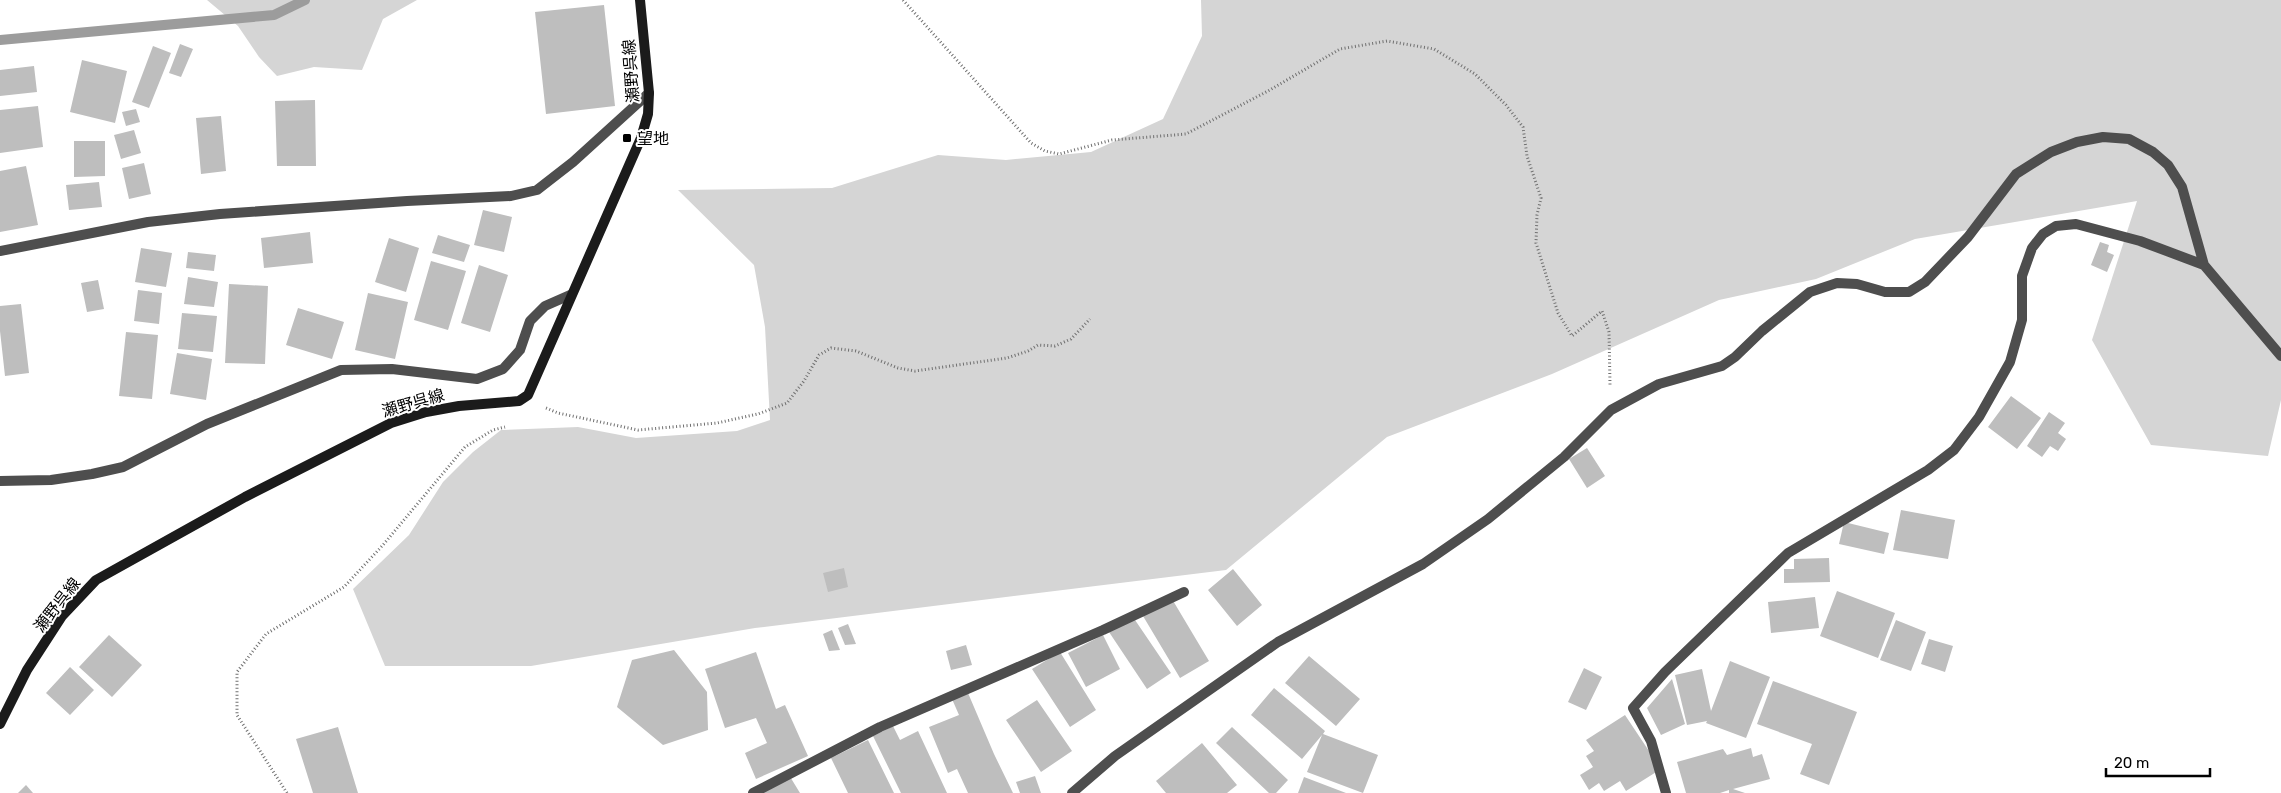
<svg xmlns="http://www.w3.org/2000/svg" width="2281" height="793" font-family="Rubik,'Noto Sans JP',sans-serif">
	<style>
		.green { fill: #d5d5d5 }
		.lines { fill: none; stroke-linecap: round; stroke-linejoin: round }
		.stream { stroke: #9c9c9c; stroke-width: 10 }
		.building { fill: #bebebe }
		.path { stroke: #707070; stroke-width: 3; stroke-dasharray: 1 2.5; stroke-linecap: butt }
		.service { stroke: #4e4e4e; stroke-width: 10 }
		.minor { stroke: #4e4e4e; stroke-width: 10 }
		.secondary { stroke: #1b1b1b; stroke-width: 10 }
		.poi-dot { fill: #000; stroke: #fff; stroke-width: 2 }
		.labels { text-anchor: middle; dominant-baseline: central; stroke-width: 4; stroke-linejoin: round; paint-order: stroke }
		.street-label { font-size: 16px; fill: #000; stroke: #fff }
		.poi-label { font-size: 16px; fill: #000; stroke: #fff; text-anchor: start }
	</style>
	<rect width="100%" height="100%" fill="#fff"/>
	<!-- green -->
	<path class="green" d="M207,0H417L383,19L362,70L314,67L277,76L259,57L238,26Z
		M1201,0H2281V400L2268,456L2151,445L2092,340L2137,201L1915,239L1816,279L1719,300L1552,374L1387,437L1226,570L755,628L531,666H385L353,589L409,535L443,482L473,452L501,430L578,427L636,438L737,431L770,420L765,327L754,265L678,190L832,188L938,155L1006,160L1091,152L1163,119L1202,36Z"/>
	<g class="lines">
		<!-- stream -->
		<path class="stream" d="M0,40L274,15L305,0"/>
	</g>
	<!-- building -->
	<path class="building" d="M604,5L615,106L546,114L535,12Z
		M180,44L193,49L181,77L169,73Z
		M153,46L171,53L149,108L132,102Z
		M82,60L127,71L115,123L70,112Z
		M34,66L37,92L0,96V70Z
		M315,100L316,166H277L275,101Z
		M38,106L43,147L0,153V110Z
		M136,109L140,122L126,126L122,112Z
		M221,116L226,171L201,174L196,118Z
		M134,130L141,153L121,159L114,135Z
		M74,141H105V176L74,177Z
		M144,163L151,194L129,199L122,168Z
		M26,166L38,225L0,232V171Z
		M99,182L102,207L69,210L66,185Z
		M483,210L512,217L504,252L474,245Z
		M310,232L313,263L264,268L261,238Z
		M438,235L470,245L464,262L432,253Z
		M389,238L419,248L406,292L375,282Z
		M2100,242L2109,245L2107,252L2114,255L2107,272L2091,265Z
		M141,248L172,253L166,287L135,282Z
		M188,252L216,255L214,271L186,268Z
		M431,261L466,271L448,330L414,320Z
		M479,265L508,275L490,332L461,323Z
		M188,277L218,282L214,307L184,304Z
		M98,280L104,309L87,312L81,283Z
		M229,284L268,286L265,364L225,363Z
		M138,290L162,293L159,324L134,321Z
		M368,293L408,302L395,359L355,350Z
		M21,304L29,373L5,376L0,331V306Z
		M298,308L344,322L332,359L286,345Z
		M182,313L217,316L213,352L178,349Z
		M126,332L158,335L152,399L119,396Z
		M177,353L212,359L206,400L170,394Z
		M2011,396L2041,418L2017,449L1988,427Z
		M2049,412L2065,423L2058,433L2066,439L2058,451L2050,446L2042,457L2027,446Z
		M1587,448L1605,476L1587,488L1569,459Z
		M1901,510L1955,520L1948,559L1893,550Z
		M1844,522L1889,533L1884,554L1839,544Z
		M1829,558L1830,582L1784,583V569H1794V559Z
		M844,568L848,587L828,592L823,573Z
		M1233,569L1262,605L1237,626L1208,590Z
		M1837,591L1895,613L1878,658L1820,636Z
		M1815,597L1819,628L1771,633L1768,602Z
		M1172,599L1209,661L1180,678L1143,616Z
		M1133,617L1171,673L1147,689L1109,632Z
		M1896,620L1926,632L1911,671L1880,660Z
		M848,624L856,644L845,645L838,628Z
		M832,630L840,650L829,651L823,634Z
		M109,635L142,665L112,697L79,667Z
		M1103,635L1120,669L1086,687L1068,653Z
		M1929,639L1953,646L1945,672L1921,664Z
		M966,645L972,665L951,670L946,651Z
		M674,650L707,692L708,730L663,745L617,707L632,660Z
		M756,652L776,709L785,705L808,756L756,779L745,753L767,743L756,718L725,728L705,669Z
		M1060,652L1096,710L1070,727L1032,669Z
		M1309,656L1360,699L1336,726L1285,683Z
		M1730,661L1770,677L1746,738L1706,723L1707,721L1687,725L1675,675L1702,669L1711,711Z
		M70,667L94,690L70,715L46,693Z
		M1584,668L1602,677L1586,710L1568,702Z
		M1672,679L1685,724L1661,735L1647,708Z
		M1773,681L1857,712L1829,785L1800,774L1812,744L1757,724Z
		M1274,688L1325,731L1323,734L1378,755L1363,793L1307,772L1322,735L1302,759L1251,715Z
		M968,693L994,754L1013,793H968L957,769L948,773L929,727L959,715L952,699Z
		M1037,700L1072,751L1041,772L1006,720Z
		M1625,715L1661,769L1626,791L1620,781L1604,791L1599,783L1589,790L1580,775L1593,767L1586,756L1594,751L1586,740Z
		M893,726L900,740L918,731L947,793H901L873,736Z
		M338,727L358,793H313L296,739Z
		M1232,727L1288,780L1276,793H1269L1216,743Z
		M868,740L894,793H848L831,758Z
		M1202,743L1237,785L1227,793H1166L1156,781Z
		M1751,748L1753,757L1762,754L1770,779L1733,789L1745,793H1729V790L1720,793H1686L1677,762L1723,749L1727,755Z
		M789,775L800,793H758Z
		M1035,776L1041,793H1020L1016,782Z
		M1304,777L1346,793H1298Z
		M26,785L33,793H18Z"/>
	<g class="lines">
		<!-- path -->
		<path class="path" d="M903,0L1031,143L1045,151L1059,154L1112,140L1186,134L1268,91L1340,49L1387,41L1434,49L1475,74L1506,105L1523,127L1527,156L1541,198L1537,215L1536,243L1558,313L1572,336L1602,311L1609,332L1610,385
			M546,408L558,413L638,430L717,423L758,414L787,403L804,381L819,355L831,348L856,351L898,368L915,371L1007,358L1028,351L1038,345L1055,346L1071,339L1090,319
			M287,793L237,715V672L266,634L344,587L383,545L465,447L493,430L505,427"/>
		<!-- service -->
		<path class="service" d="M753,793L880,727L1103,630L1184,592"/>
		<!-- minor -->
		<path class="minor" d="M0,251L148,222L220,214L407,201L511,196L537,190L573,162L649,93
			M0,481L51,480L92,474L123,467L207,424L341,370L392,369L477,379L503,369L520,350L530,321L545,306L570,295
			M1072,793L1115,756L1278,642L1423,564L1488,519L1564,457L1611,410L1659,384L1722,366L1735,357L1762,331L1810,292L1837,283L1857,284L1885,292H1909L1925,282L1968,237L2016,174L2051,152L2077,142L2103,137L2129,139L2153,152L2168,165L2182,187L2204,265L2281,356
			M1666,793L1651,741L1633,708L1665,672L1788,553L1928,470L1954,450L1979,417L2010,362L2022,320V276L2032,248L2043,234L2056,226L2076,224L2140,241L2204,265"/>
		<!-- secondary -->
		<path class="secondary" d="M0,724L27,670L62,616L96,580L245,497L391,423L426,412L459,406L519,401L528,395L641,138L648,114L649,93L640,0"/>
	</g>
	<!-- markers -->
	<rect class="poi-dot" x="622" y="133" width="10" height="10" rx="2.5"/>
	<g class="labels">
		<!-- street labels -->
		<g class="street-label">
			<text transform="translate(631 71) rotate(-94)">瀬野呉線</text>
			<text transform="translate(413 403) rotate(-16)">瀬野呉線</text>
			<text transform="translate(57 605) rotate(-52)">瀬野呉線</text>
		</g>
		<!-- poi labels -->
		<g class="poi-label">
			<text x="637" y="138">望地</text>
		</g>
	</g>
	<!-- scale -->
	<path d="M2106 768v8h104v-8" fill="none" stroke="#000000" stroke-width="2.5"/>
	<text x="2114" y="768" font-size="15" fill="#000000" stroke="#ffffff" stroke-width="4" paint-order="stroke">20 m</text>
</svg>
